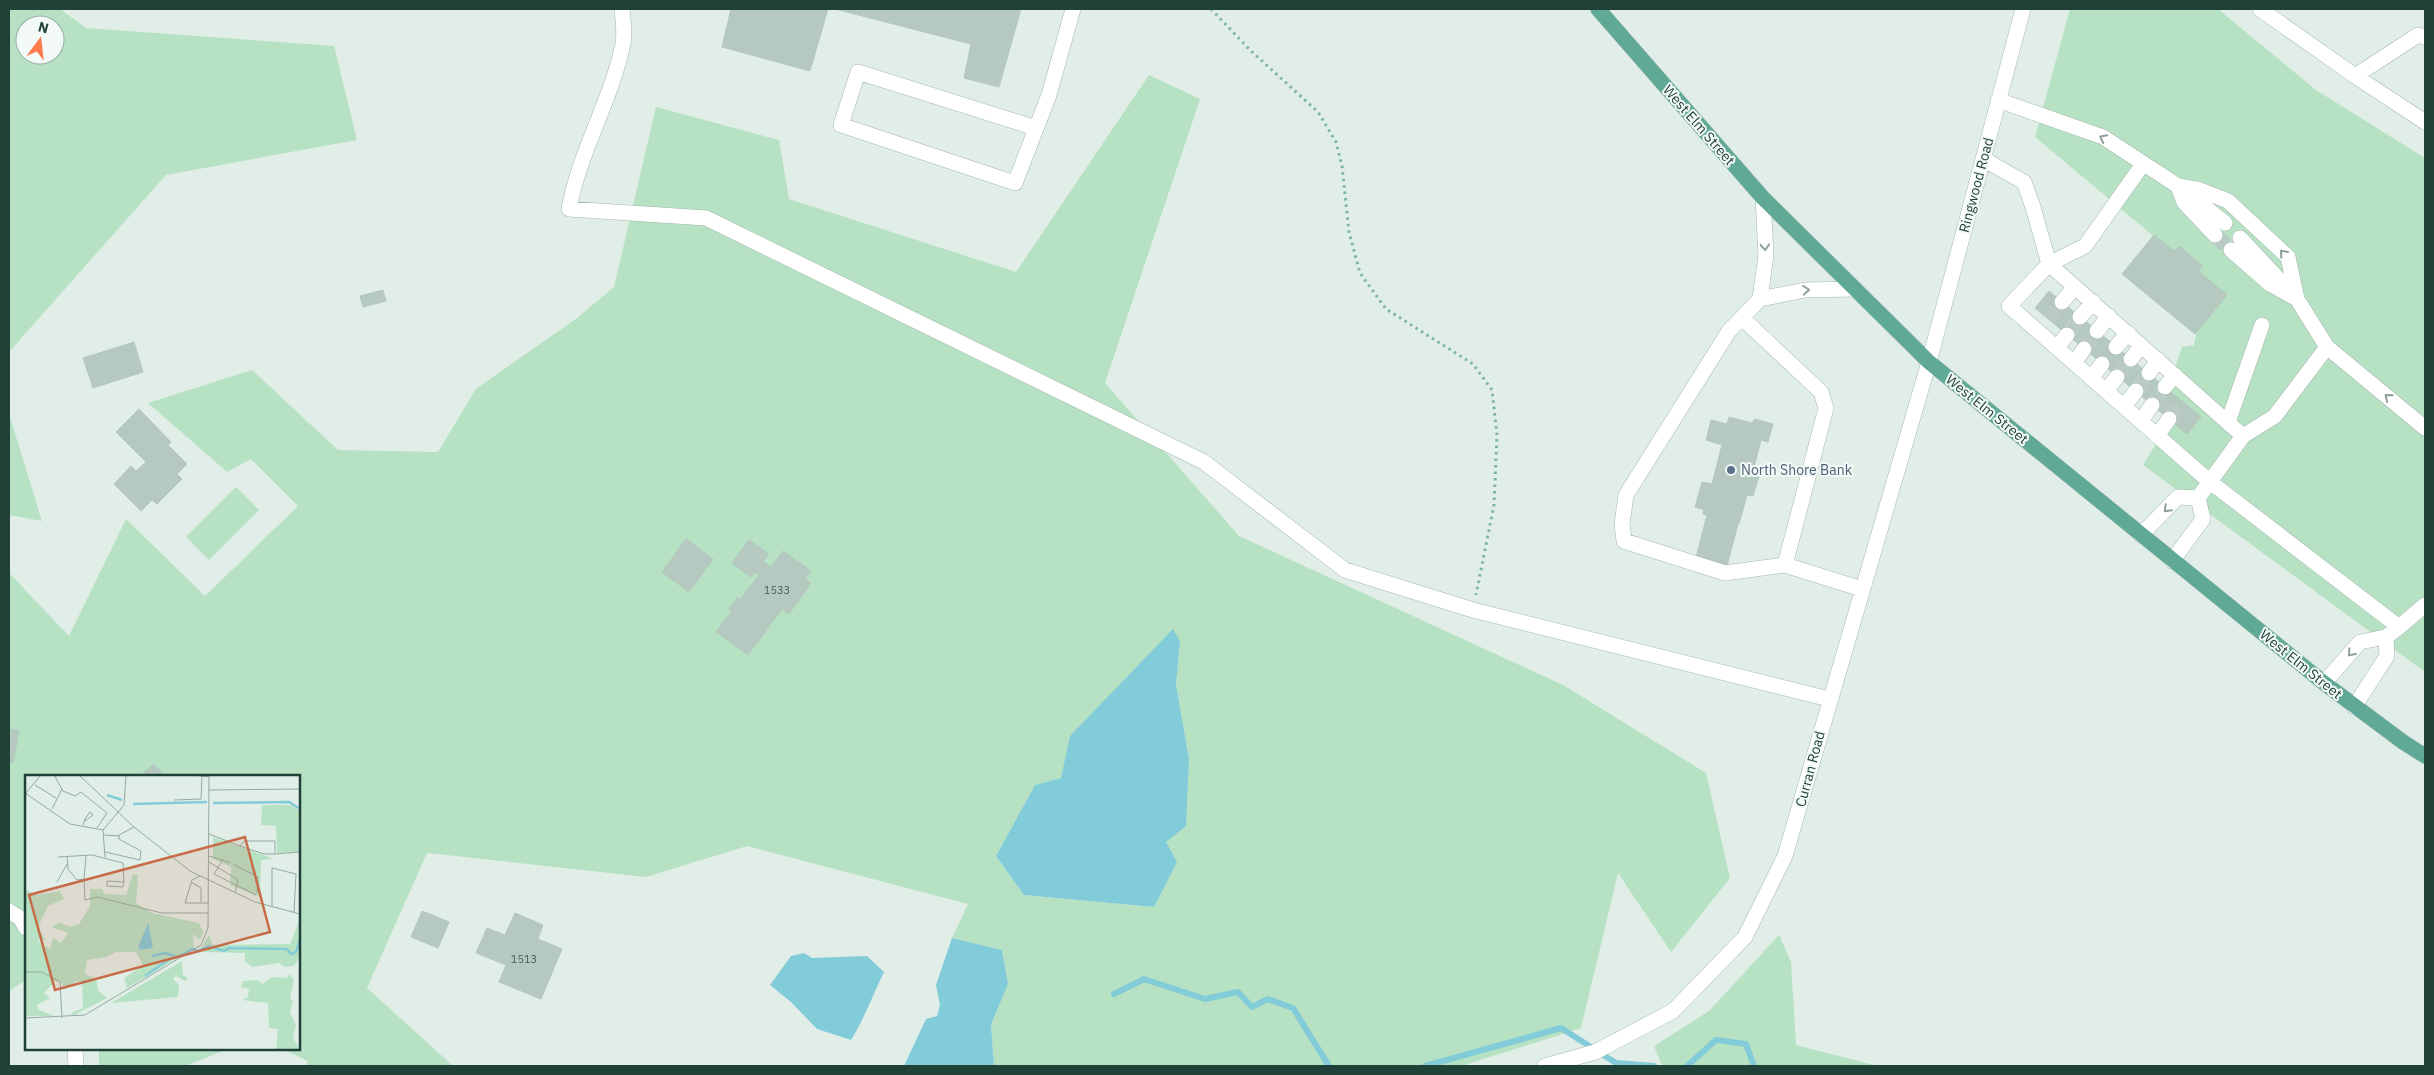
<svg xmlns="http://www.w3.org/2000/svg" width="2434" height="1075" font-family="'IBM Plex Sans',sans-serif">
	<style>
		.green { fill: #b7e1c3; fill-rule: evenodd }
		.water { fill: #82cbd9 }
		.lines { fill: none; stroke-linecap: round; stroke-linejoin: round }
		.stream { stroke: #82cbd9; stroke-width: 6 }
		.building { fill: #b6c9c1; stroke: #b3c8bf }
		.minor-tunnel { stroke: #bacbc5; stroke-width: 15; stroke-dasharray: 15 8; stroke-linecap: butt }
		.minor-casing { stroke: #a3b7b0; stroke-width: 16 }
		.major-casing { stroke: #c0cac7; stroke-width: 16 }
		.path { stroke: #7db5a4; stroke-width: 3; stroke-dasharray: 2.5 4; stroke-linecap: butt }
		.minor { stroke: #fff; stroke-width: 15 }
		.major { stroke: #60a997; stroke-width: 15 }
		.oneway { stroke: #8fa09c }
		.service-dot { fill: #5c6f8a; stroke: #f2f9f6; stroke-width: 2 }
		.labels { text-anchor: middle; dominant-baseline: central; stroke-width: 4; stroke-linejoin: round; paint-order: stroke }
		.number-label { font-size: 11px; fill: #45635a }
		.street-label { font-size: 14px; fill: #1f4138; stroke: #f2f9f6 }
		.service-label { font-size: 14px; fill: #4e5e75; stroke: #f2f9f6; text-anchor: start }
		.inset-river { fill: none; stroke: #82cbd9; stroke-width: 2.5 }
		.inset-road { fill: none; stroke: #93a9a2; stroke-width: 1 }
		.view { fill: #c76c48; fill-opacity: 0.15; stroke: #c76c48; stroke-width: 2.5 }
		.inset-edge { fill: none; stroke: #1f4138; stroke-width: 2.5 }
	</style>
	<rect width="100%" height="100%" fill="#e1eee8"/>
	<!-- green -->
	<path class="green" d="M9,9H60L86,28L334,46L357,140L166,175L9,352ZM25,25H55V55H25Z
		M2070,9H2218L2316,90L2425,158V672L2143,465L2171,420L2166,394L2182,347L2194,345L2206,280L2035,137Z
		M1149,75L1200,99L1105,383L1239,536L1563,685L1706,773L1730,878L1671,952L1618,873L1581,1028L1462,1066H994L991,1026L1008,983L1002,950L952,938L968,904L747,846L646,877L427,853L367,988L453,1066H306L308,1061L283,1049H299V776H26V980L9,991V573L69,636L126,519L205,596L298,506L251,459L227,472L148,403L252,370L338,450L438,452L476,389L577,318L614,287L656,107L779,140L789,199L1016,272ZM1180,641L1176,684L1189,759L1166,842L1154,907L1024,895L996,856L1035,785L1061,778Z
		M9,414L42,521L9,515Z
		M236,487L259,510L209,560L186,537Z
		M1779,935L1791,962L1796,1045L1878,1066H1662L1654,1046L1709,1011Z
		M99,1049H228L185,1066H99Z"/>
	<!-- water -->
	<path class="water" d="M1173,629L1180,641L1176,684L1189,759L1186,826L1166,842L1177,862L1154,907L1024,895L996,856L1035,785L1061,778L1070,736Z
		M952,938L1002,950L1008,984L991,1025L994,1066H904L926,1019L937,1016L940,1005L936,985Z
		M804,953L812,958L867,956L884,972C873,995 864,1019 851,1040L817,1029L791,1002L770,985L791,956Z"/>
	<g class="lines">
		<!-- stream -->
		<path class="stream" d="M1114,994L1144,979L1205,999L1238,992L1252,1007L1268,999L1293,1008L1329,1066
			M1425,1066L1561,1028L1616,1063L1654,1066
			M1687,1066L1716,1040L1746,1044L1754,1066"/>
	</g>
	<!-- building -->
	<path class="building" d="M731,9H828L810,71L722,47Z
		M835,9H1021L999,87L964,78L971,44Z
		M2154,235L2174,251L2179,246L2203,266L2198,271L2227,295L2195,334L2122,274Z
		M383,290L386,301L363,307L360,296Z
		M2049,291L2201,417L2187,434L2035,308Z
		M134,342L143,372L93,388L83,358Z
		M139,409L171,442L168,445L187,464L177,474L182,479L157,504L152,500L141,511L114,484L131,466L136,471L146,462L116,432Z
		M1729,417L1752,423L1755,419L1773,424L1768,442L1761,440L1753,471L1760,473L1753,496L1747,495L1739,524L1703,514L1704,510L1695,507L1702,482L1712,484L1722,445L1706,440L1711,420L1727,424Z
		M1707,515L1738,524L1727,566L1696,558Z
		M686,539L713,559L689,592L662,572Z
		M749,540L769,554L763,561L771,567L783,551L811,571L805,579L811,583L789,614L782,609L748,655L716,632L732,611L729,609L737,597L740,600L759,575L755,572L751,577L732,563Z
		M9,729L19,731L13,763L9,762Z
		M154,764L164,776H140Z
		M422,911L449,922L438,948L411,937Z
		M515,913L543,925L538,939L562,949L541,999L499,982L506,965L476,953L487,928L505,935Z"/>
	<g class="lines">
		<!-- minor-tunnel -->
		<path class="minor-tunnel" d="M2215,235L2231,250
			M2048,319L2062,302
			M2067,335L2080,317
			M2084,349L2097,331
			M2117,377L2131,359
			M2136,391L2149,373
			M2152,405L2165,387
			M2169,419L2181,400"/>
		<defs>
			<path id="minor" d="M622,9C623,20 625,33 623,44C611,101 579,153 569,209L706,218L1204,462L1345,570L1473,610L1829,699
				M2260,9L2355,76L2425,122
				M2355,76L2418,35L2425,37
				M1998,100L2103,137L2178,186L2184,202L2215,235
				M1036,128L858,72L841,125L1015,183L1049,95L1073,9
				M1983,159L2024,182L2033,207L2049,264L2243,436L2198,498L2203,519L2172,561
				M2143,164L2085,246L2049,264L2009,306L2209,481L2399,627L2386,637L2360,642L2324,683
				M2178,186L2200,190L2228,201L2288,257L2297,299
				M2183,190L2225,223
				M2240,238L2286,287
				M2231,250L2270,284L2297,299L2327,347L2425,428
				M1854,289L1805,290L1760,299L1729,331L1626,495L1622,524L1624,541L1725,573L1785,565L1862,589
				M1760,299L1766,255L1763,198
				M2062,302L2075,287
				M2080,317L2093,302
				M1742,318L1821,392L1826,408L1785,565
				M2097,331L2109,316
				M2057,347L2067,335
				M2116,347L2128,333
				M2131,359L2141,346
				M2074,363L2084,349
				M2149,373L2158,360
				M2091,378L2102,364
				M2165,387L2175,375
				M2106,391L2117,377
				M2124,406L2136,391
				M2141,421L2152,405
				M2228,422L2262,325
				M2157,436L2169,419
				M2243,436L2275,416L2327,347
				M2141,535L2178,497L2198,498
				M2399,627L2425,605
				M2354,707L2387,656L2386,637
				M9,911L20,918L26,928
				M75,1049L76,1066
				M1545,1066L1595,1052L1673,1011L1745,937L1785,856L1929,362L2023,9"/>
			<path id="major" d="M1598,9L1763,198L1929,362L2324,683L2403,742L2425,756"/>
		</defs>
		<!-- minor casing -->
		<use href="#minor" class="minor-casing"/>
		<!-- major casing -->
		<use href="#major" class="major-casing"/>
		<!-- path -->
		<path class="path" d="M1211,9L1250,50L1318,112L1336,142L1342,166L1349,232L1360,273L1386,309L1473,364L1492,390L1497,435L1494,505L1476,595"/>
		<!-- minor -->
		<use href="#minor" class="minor"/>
		<!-- major -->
		<use href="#major" class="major"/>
	</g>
	<!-- one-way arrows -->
	<defs><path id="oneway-chevron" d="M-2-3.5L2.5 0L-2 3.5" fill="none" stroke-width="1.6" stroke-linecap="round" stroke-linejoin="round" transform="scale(1.25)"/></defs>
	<g class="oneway">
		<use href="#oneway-chevron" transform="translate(2103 138) rotate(-153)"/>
		<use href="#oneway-chevron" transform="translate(1765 247) rotate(87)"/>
		<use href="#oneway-chevron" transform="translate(2283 253) rotate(-131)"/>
		<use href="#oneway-chevron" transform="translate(1806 290) rotate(-5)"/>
		<use href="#oneway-chevron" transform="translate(2388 397) rotate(-140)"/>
		<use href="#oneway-chevron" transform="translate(2167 509) rotate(135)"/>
		<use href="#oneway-chevron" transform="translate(2351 653) rotate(132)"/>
	</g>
	<!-- markers -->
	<circle class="service-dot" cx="1731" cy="470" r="5"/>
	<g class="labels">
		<!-- number labels -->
		<g class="number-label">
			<text x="777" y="590">1533</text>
			<text x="524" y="959">1513</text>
		</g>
		<!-- street labels -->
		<g class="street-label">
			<text transform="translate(1699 125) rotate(49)">West Elm Street</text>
			<text transform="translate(1976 185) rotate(-75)">Ringwood Road</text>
			<text transform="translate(1987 409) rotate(39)">West Elm Street</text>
			<text transform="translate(2301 664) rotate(39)">West Elm Street</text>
			<text transform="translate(1810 769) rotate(-75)">Curran Road</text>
		</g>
		<!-- service labels -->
		<g class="service-label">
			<text x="1741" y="470">North Shore Bank</text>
		</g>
	</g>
	<!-- overview -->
	<g transform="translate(25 775)">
		<rect width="275" height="275" fill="#e1eee8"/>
		<path d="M237,30H266L275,37V77L252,78L251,51L236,50ZM188,62L249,84L236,85L235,122L205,110L206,92L188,84ZM108,99L113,100L111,128L127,138L174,148L178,157L175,165L168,159L169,173L102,213L99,203L118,191L111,177H91L82,182L62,185L60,199L71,204L73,215L82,223L49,240L45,239L58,233L57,207L52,206L39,215L37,208L30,206L19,218L25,223L12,230L14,235L29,241H0V115L13,120L35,116L39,124L23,131L13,152L20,165L12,166L25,174L28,163L36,168L43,158L27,152L35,147L45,152L54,149L65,131V114H77L79,119L101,120ZM275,143V181L269,191L260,192L254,188L227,192L220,186V178L178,177L176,173L184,160L188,170L265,169ZM157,186L158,200L163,203L160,206L151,201L148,204L154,210L153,222L86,228ZM264,199L269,205L265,223L268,227L265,237L271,250L268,263L275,275H251L253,254L244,253L243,228L217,225L223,222L224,214L216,212L218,206L232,205L238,209L247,202L262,203Z" fill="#b7e1c3"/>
		<path d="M123,148L128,173L116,175L113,172Z" fill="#82cbd9"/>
		<path class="inset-river" d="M82,20L97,25M188,28L264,27L275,34M108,29L182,27M127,181L140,178L153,182L167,174L173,176L184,171L199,176L204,173L262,174L266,179L271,177L275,165M120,201L146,183"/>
		<path class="inset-road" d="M29,0L38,16L50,21L56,17L82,38L72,53M54,0L109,52L165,96L230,127L275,139M168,0L184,2M10,10L31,23M184,15L275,14M0,18L45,49L78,55M1,18L16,0M149,25L176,24L177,0M27,34L37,14M58,50L60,44L65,37L68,40L60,46M184,59L215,71L239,79H250V66H219L215,71M79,60L94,61M80,77L115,85L116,76L94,64V60L109,52M250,79L275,77M42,81L43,94L52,105L59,104L61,81M184,81L206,88M33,82L67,80L98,88L99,107L82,106V111L98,112L99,107M80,82L78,55L99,30L101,0M198,84L189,99L231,120M184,87L213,105L210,118M208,89L233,102L232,118M175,101L167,105L160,128H183M59,104L60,125L72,122L137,138H183M32,107L42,89M166,107L176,113V127M247,131V93L271,99L269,138M0,197H17L35,207L37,243M0,243L60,240L176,170L183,153L184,0"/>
		<path class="view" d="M220,62L245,157L30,215L4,120Z"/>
		<rect width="275" height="275" class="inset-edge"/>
	</g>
	<!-- border -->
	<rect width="2434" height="1075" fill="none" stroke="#1f4138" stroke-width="20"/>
	<!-- north arrow -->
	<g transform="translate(40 40) rotate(15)"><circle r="24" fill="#f2f9f6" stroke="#9eafaa"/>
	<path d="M0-4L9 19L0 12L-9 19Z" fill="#ff7b4e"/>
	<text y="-8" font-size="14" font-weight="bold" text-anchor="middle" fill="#1f4138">N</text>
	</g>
</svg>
